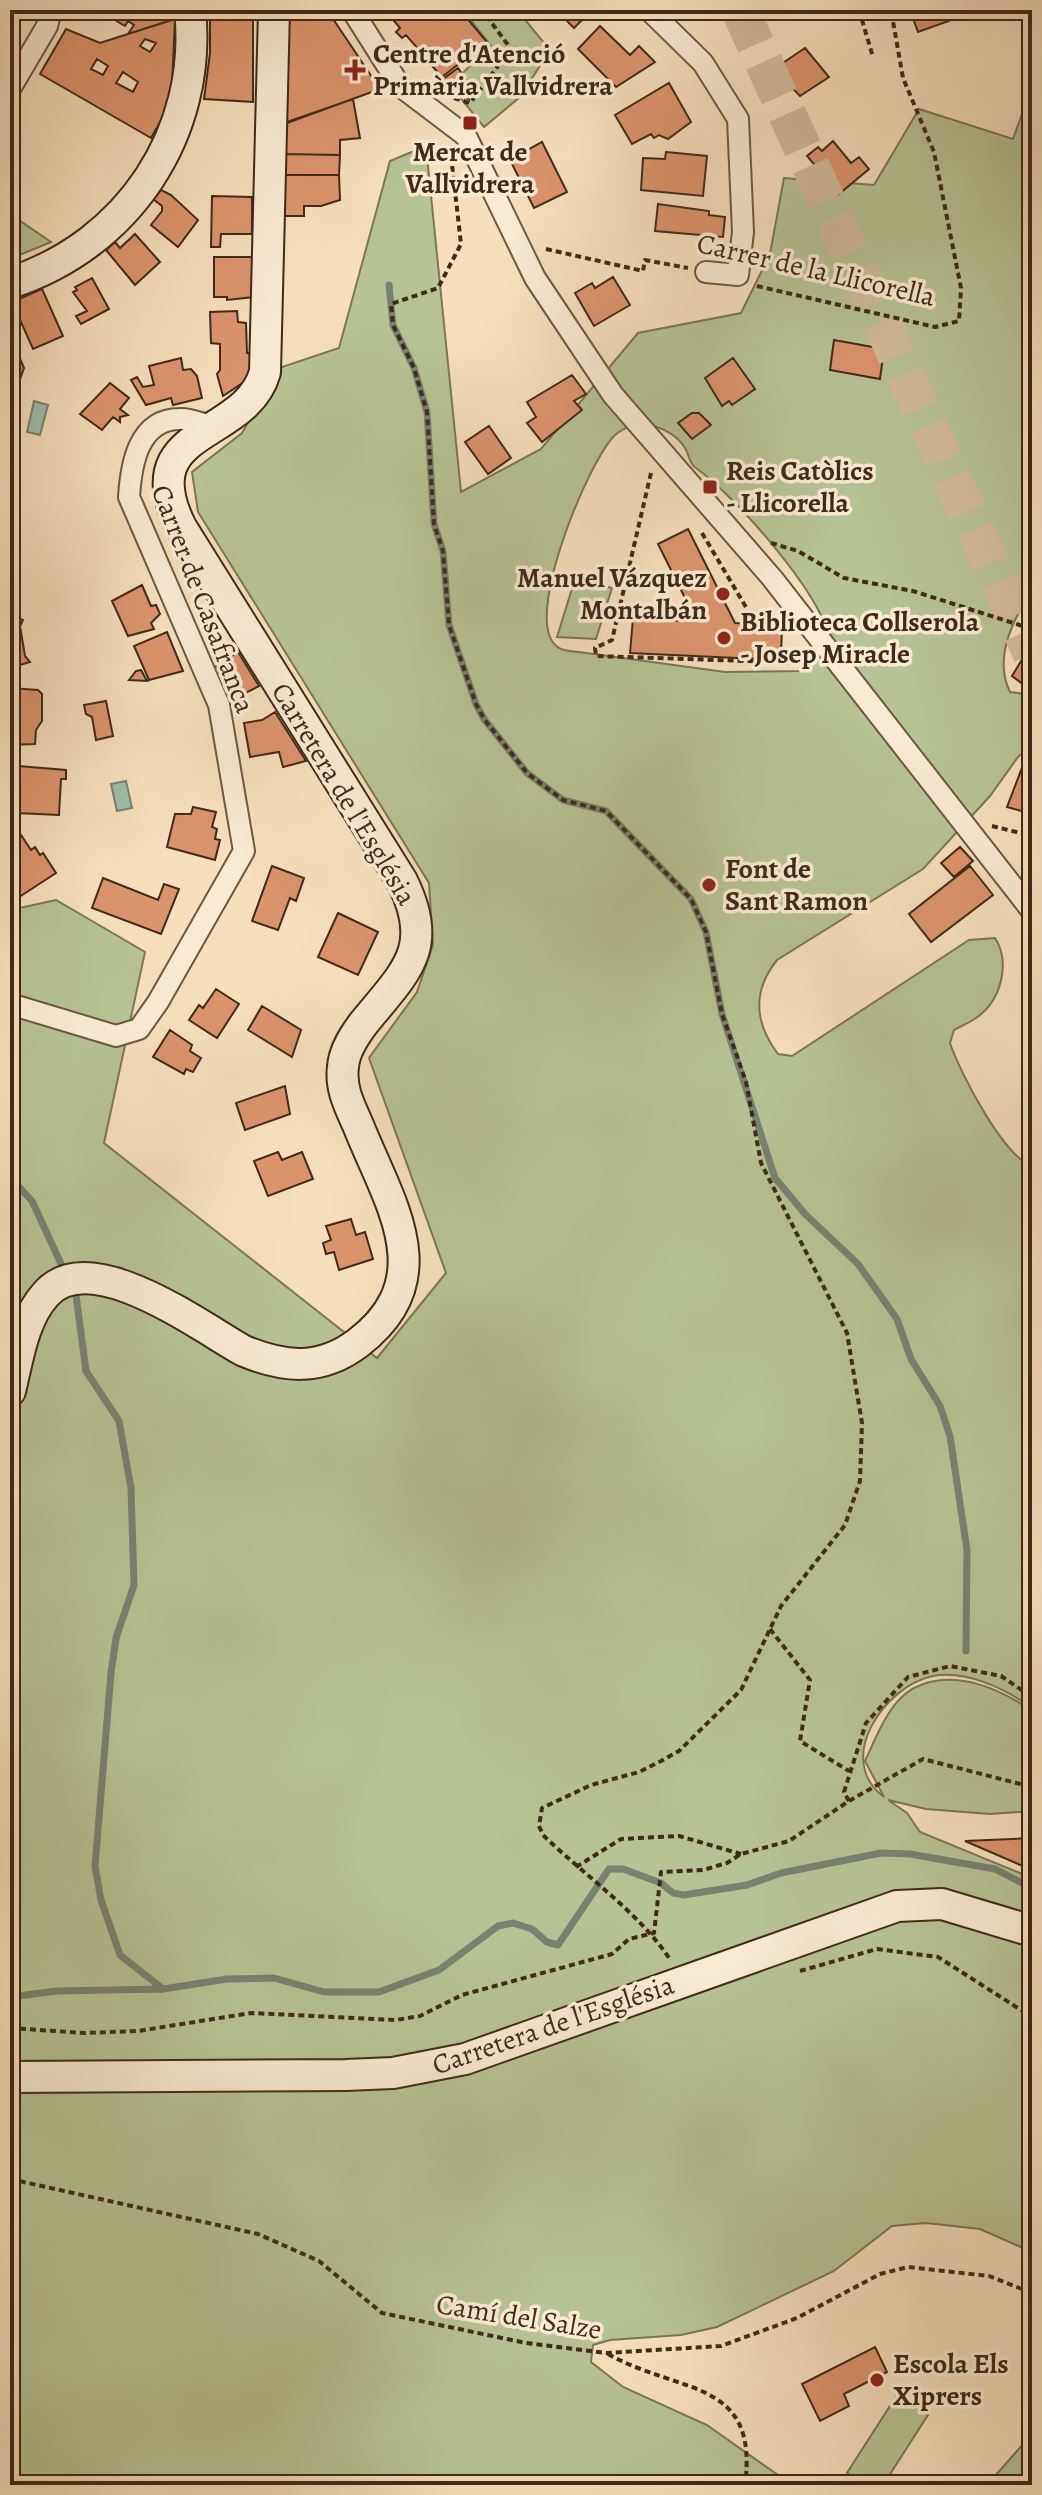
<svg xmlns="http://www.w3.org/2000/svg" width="1042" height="2495" font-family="Alegreya,serif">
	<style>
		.green { fill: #b7c395; stroke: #7b7657; stroke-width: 2; fill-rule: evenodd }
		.water { fill: #9ebdac; stroke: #788271; stroke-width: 2 }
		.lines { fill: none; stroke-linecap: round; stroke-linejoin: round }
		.stream { stroke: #788271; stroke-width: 7 }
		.building { fill: #dc946d; stroke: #3f2a19; stroke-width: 2; fill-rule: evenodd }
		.highway-tunnel { stroke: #d2bb9c; stroke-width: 38; stroke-dasharray: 38 19; stroke-linecap: butt }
		.street-casing { stroke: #6d5742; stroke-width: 24 }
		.secondary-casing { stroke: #3f2a19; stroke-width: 34 }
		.path { stroke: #3f2a19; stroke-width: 4; stroke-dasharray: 6 4; stroke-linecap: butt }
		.street { stroke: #faead4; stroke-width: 20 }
		.secondary { stroke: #faead4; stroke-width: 30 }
		.poi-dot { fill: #8f2418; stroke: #faead4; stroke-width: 3 }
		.labels { text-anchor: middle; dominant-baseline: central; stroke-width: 7; stroke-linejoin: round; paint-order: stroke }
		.poi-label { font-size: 28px; font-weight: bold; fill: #3f2a19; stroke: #faead4; text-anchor: start }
		.street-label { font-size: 28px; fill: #3f2a19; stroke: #faead4 }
	</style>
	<rect width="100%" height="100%" fill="#f7dfbd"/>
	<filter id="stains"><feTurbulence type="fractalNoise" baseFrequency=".0025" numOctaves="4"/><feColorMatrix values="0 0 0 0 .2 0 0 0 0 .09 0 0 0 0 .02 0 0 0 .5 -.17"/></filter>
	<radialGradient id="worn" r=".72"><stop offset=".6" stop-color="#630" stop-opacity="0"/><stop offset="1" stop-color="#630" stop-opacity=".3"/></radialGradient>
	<!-- green -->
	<path class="green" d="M463,10H517L550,50L520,97L484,127L450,85L491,46Z
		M1032,86V591C1013,619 993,658 1010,692L1032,695V746L1018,757L990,796L923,869L777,960C752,991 754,1022 778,1054L792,1056L969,940L995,938C1011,963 1001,1001 976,1018C969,1023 961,1026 954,1030L950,1043C960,1073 1004,1157 1032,1166V1708C1006,1689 967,1670 933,1676C886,1685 833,1759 884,1797L865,1761C876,1738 889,1701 914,1688C953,1668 999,1688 1032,1711V1811L990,1814L926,1809L888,1800L907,1813L920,1832L1032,1878V2252L980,2229L926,2223L892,2226L834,2271L717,2327L681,2335L610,2340L593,2345L591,2362L623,2387L707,2425L792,2485H10V910L56,900L145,952L104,1143L377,1358L446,1273L369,1058L417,992L433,945L429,883L198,512L192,472L242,433L279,368L339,348L390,161L426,146L461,492L541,449L638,333L741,313L770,254L784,178L874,185L919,109L1013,139ZM647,424C663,428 680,436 687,452C689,457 690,464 696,468C734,495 819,591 829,637L800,671L725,672L579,652C568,651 558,651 552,641C529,606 587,465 614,436C625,426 634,425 647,424Z
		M10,214L51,242L10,259Z
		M575,579L612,588L596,639L557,637Z
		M897,2395L928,2415L883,2485H867L847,2473Z
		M1032,2434V2485H987Z"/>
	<!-- water -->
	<path class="water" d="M34,401L48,405L40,435L27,432Z
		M126,781L132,808L117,811L111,784Z"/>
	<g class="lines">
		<!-- stream -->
		<path class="stream" d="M389,285L393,325L414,368L427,412L434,524L443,551L449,625L476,704L484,719L527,773L563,800L606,811L691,899L706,932L722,1014L775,1178L805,1214L858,1264L897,1319L911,1359L940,1406L950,1436L967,1550L966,1651
			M10,1177L32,1201L62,1266
			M76,1295L86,1371L119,1421L131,1488L134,1585L116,1638L111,1673L95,1866L101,1900L120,1955L163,1989
			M10,1997L57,1991L163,1989L227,1979L274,1978L324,1992H379L439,1970L498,1926L513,1923L532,1929L547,1942L558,1945L609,1869H623L661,1883L673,1893L684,1895L747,1885L781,1873L881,1853L910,1854L995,1869L1032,1888"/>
	</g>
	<!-- building -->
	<path class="building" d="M98,10H175V19L128,34L134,25L128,21L125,26Z
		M223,10H253V102L204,99L210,53V14Z
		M287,10H327L380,89L287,123Z
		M385,10H460L487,42L442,77L424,57L421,60L415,54L419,50L406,35L402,38L396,32L400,28Z
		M556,10H592L574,28Z
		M910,10H979L918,32Z
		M175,19L172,87L163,117L151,138L40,74L66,29L100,43ZM145,39L156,43L150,52L140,46ZM97,59L108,66L103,75L91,69ZM123,72L138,82L133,92L116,83Z
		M600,26L630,55L639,46L655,62L616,87L578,49Z
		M805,48L829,77L800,96L774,69Z
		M458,68L470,85L469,99L443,79Z
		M669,83L691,122L668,139L659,135L654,138L651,134L632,144L615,115Z
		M353,99L360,138L340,140V155L284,154V123Z
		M833,141L851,163L859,157L869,169L839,194L807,156L818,147L822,151Z
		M542,142L567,192L534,208L510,160Z
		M666,152L707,156L703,196L641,190L643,158L665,159Z
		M284,154L340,155L339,175H284Z
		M284,175H339L340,200L321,206H304V216H284Z
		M161,190L171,195L198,220L178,247L151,225L162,211V206L153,199Z
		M212,196L252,197V234H221L220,247H211Z
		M658,204L709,211V215L725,217L723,237L655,231Z
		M135,234L160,262L135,285L106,250L115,242L120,248Z
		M214,257H253L254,297L227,300V297H214Z
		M613,277L630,305L594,326L575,293L592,283L595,288Z
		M92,278L109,309L81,324L76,316L87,311L73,292L77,290L75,287Z
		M42,289L63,336L33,349L12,302Z
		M237,311L238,322L246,323L247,353L255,354L247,380L223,396L217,374L220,370V344L211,343L210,312Z
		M10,335L24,368L20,379L10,376Z
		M834,340L884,349L880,379L830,370Z
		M181,358L183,370L191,369L197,376L202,398L173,405L171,398L146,405L131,380L137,377L143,387L154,385L149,366Z
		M733,358L755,389L732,405L729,401L722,406L705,378Z
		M572,375L586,394L574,401L582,410L542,442L527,423L536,417L527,402Z
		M110,383L129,398L120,409L128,415L120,417V422L113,417L102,430L80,414Z
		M692,413H699L711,425L692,439L678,423Z
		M489,426L511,458L488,474L465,442Z
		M688,529L735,623L782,625L781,660L630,653L633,618L697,622L658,544Z
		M142,585L151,606L156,605L160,614L151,623L154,629L128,636L112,601Z
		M18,618L23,620L20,626L25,656L30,662L10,668V620Z
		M167,632L183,671L149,680L134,646Z
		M1032,643V691L1012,676Z
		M238,652L259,686L230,701L216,666Z
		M141,670L147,681L129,680L136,671Z
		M10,688L38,690L42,694V721L36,730L35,744L10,745Z
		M106,701L113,736L96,740L92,717L86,714L84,705Z
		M275,712L294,742L306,761L283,767L279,752L250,757L244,723L262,720Z
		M1028,752L1032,754V814L1007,807Z
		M18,766L66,770V779H61L59,815L16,813Z
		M193,807L216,812L212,827L217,829L215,839L220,840L215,860L167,847L175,814H191Z
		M17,829L31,850L35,847L40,855L43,853L56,873L10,903V833Z
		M960,847L973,861L954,877L941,863Z
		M272,866L304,878L296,901L290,898L278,930L252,921Z
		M970,866L993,895L931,942L909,914Z
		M103,878L158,900L164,884L179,889L161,934L92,908Z
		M338,913L378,932L358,975L318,957Z
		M1032,966V998L1024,979Z
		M216,989L239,1004L217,1038L189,1020L199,1005L203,1008Z
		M262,1006L301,1030L292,1057L248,1030Z
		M170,1030L192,1045L190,1051L201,1058L193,1072L186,1069L184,1074L153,1057Z
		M285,1086L290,1114L245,1130L236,1103Z
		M278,1152L282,1160L302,1152L313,1179L268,1196L254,1161Z
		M351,1219L356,1235L365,1232L373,1259L339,1270L334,1252L326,1254L323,1243L331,1240L326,1226Z
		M1032,1838V1870L965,1841Z
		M875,2347L887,2372L844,2394L849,2406L820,2421L802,2384Z"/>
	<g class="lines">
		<!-- highway-tunnel -->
		<path class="highway-tunnel" d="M740,10L1032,654"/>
		<defs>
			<path id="street" d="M352,10L400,86L466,136L535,278L613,395L772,578L1032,911
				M649,10L703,63L738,119L743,232L738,275L706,272
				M10,89L47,26L49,18L42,10
				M10,1004L116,1036L139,1029L158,1002L244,851L219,705L129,497C131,465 138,419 180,419C190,418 202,424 211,426"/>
			<path id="secondary" d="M10,283C128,245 203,133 190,10
				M10,1391C18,1359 23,1319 46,1294C90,1244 199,1326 244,1351C285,1368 321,1371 358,1343C443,1278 389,1203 358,1125C350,1107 340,1088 343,1067C344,1051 354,1036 363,1024C405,972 436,949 402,881L181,527C131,426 246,441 265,372L274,10
				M10,2077L346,2075L393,2073L465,2059L897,1906L942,1904L1032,1931"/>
		</defs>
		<!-- street casing -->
		<use href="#street" class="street-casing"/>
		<!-- secondary casing -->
		<use href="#secondary" class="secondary-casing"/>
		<!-- path -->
		<path class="path" d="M859,10L873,57
			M454,98L470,103L511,49L482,10
			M451,156L461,244L438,288L391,304L393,325L414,368L427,412L434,524L443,551L449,625L476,704L484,719L527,773L563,800L606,811L691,899L706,932L722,1014L746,1082L761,1163L847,1333L862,1423L860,1481L845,1525L781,1606L741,1690L679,1751L661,1761L639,1772L591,1785L542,1808L539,1826L543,1835C584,1875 641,1914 671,1961
			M546,249L643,271L645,260L688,268
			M757,286L935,327L959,321L961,288L934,152L903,78L891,10
			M651,473L612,640L595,648L596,656L807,663
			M702,533L753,619L768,609
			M771,543L798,551L844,578L913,591L1032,629
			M992,826L1032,836
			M770,1629L810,1680L800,1741L849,1771
			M849,1801L923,1759L1032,1787
			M576,1867L621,1839L679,1836L741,1854
			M800,1971L877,1949L938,1957L1032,2017
			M10,2028L84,2033L138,2031L251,2013L396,2020L420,2016L462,1995L612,1954L629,1939L654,1933L661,1872L703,1870L727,1863L741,1854L789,1841L849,1801L844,1792L866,1723L908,1677L950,1666L1001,1676L1032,1697
			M10,2179L258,2234L319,2261L382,2313L526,2343L606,2353L721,2346L797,2318L880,2274L908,2267L989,2276L1032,2293
			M608,2354C681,2395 759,2378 745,2485"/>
		<!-- street -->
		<use href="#street" class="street"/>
		<!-- secondary -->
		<use href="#secondary" class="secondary"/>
	</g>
	<!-- markers -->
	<g class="poi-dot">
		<path d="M351 58h8v8h8v8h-8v8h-8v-8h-8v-8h8z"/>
		<rect x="462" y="115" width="16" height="16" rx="4"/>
		<rect x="702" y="479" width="16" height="16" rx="4"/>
		<circle cx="723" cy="594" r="8"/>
		<circle cx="724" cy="638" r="8"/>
		<circle cx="709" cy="885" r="8"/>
		<circle cx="877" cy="2380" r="8"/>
	</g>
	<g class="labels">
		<!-- poi labels -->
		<g class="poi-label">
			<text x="373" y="54">Centre d'Atenció<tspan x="373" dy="32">Primària Vallvidrera</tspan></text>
			<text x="470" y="152" text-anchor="middle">Mercat de<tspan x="470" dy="32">Vallvidrera</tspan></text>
			<text x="726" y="471">Reis Catòlics<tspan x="726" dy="32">- Llicorella</tspan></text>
			<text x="707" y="578" text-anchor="end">Manuel Vázquez<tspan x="707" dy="32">Montalbán</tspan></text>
			<text x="740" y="622">Biblioteca Collserola<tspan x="740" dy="32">- Josep Miracle</tspan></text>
			<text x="725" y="869">Font de<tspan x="725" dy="32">Sant Ramon</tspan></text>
			<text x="893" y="2364">Escola Els<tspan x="893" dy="32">Xiprers</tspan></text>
		</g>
		<!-- street labels -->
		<g class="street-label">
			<text transform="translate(816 270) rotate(13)">Carrer de la Llicorella</text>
			<text transform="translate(203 599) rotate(69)">Carrer de Casafranca</text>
			<text transform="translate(344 794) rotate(59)">Carretera de l'Església</text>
			<text transform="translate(553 2025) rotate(-19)">Carretera de l'Església</text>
			<text transform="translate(519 2317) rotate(9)">Camí del Salze</text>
		</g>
	</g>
	<!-- margin -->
	<rect width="1042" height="2495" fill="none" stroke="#f7dfbd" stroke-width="40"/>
	<rect x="12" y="12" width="1018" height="2471" fill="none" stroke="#3f2a19" stroke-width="4"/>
	<rect x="20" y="20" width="1002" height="2455" fill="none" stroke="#3f2a19" stroke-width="2"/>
	<rect width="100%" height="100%" filter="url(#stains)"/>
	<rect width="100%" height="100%" fill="url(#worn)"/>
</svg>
